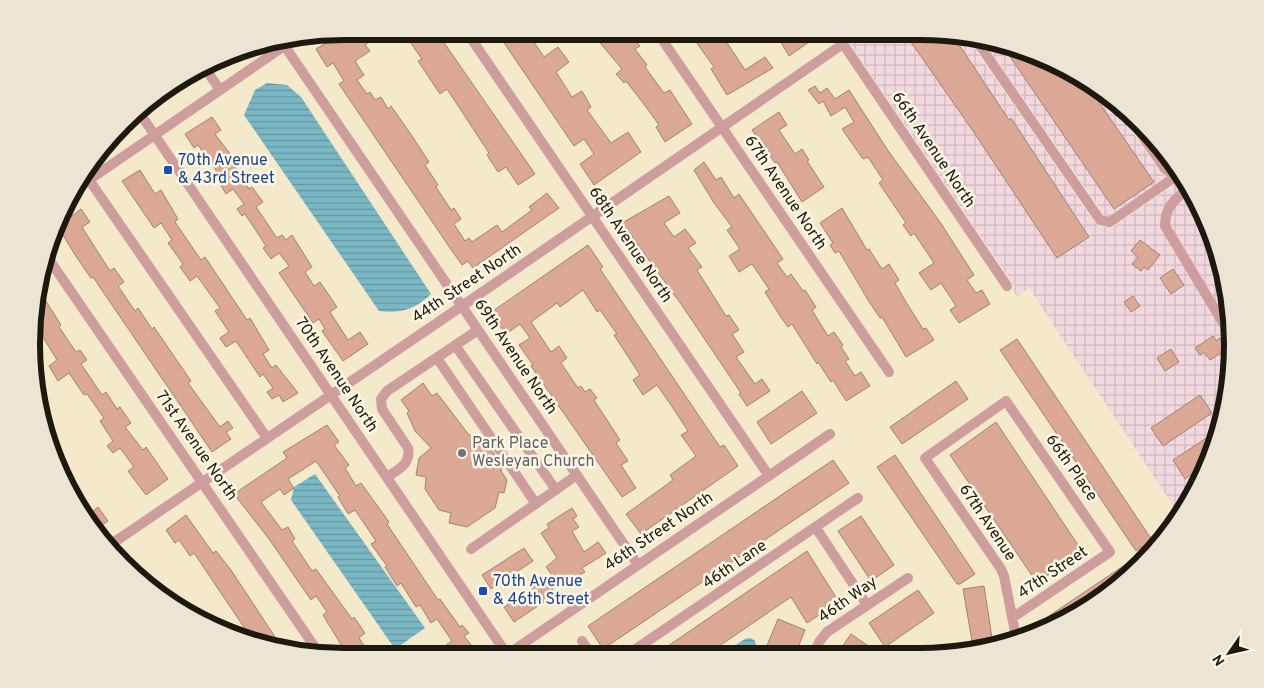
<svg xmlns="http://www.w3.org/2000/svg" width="1264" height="688" font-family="Overpass,sans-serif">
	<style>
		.industrial { fill: url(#industrial-grid) }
		.water { fill: url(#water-rules) }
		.building { fill: #daa894; stroke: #a18377 }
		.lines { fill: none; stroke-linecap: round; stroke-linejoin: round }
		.minor { stroke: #ce9e9f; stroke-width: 10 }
		.transit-dot { fill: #1a4fb4; stroke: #fef7e5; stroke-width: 2 }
		.worship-dot { fill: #6b7280; stroke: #fef7e5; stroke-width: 2 }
		.labels { text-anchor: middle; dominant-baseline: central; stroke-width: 5; stroke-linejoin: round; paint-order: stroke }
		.street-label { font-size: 16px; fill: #1d190e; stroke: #fef7e5 }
		.transit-label { font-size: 16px; fill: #164399; stroke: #fef7e5; text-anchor: start }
		.worship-label { font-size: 16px; fill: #5b616d; stroke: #fef7e5; text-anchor: start }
		.rim { fill: none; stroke: #1d190e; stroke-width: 6 }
	</style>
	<defs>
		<pattern id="industrial-grid" width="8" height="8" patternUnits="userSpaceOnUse" patternTransform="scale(1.25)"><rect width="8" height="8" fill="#f2d8df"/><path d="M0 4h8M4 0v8" fill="none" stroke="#cfb9be"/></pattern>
		<pattern id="water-rules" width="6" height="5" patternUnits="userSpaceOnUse" patternTransform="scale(1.25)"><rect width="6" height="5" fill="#7bb8c5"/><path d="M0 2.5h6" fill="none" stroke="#64959e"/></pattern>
	</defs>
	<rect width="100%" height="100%" fill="#f5e9cb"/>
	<!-- industrial -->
	<path class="industrial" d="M842,32H940L966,36L1095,223L1100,227H1113L1175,184L1188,193L1222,263L1230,385L1191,500L1180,516L1029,288L1017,296L1012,289L1015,287Z
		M982,39L1001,42L1076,73L1117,109L1160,172L1166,177L1109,217L1104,215Z"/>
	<!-- water -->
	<path class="water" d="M267,83L287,85L301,97L431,294C416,309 400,314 379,311L244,115L255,90Z
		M315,474L425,628L395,649L291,500L294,487Z
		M751,638L755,641L757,648L754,655H720L745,639Z"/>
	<!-- building -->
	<path class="building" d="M383,31L365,45L370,51L355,61L364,75L357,80L367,94L370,92L375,100L381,97L388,109L391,106L412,136L429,162L425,165L438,185L436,187L451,210L454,208L461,219L454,224L465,241L469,238L472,242L497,225L502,232L532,210L529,207L547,193L559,208L473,268L468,261L462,265L450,248L339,84L344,81L333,63L327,67L316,49L340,34L338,32Z
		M418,31H436L535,174L518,185L506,167L498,172L487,155L489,153L447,89L440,94L418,61L422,59L408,39Z
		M496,31H520L527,42L532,39L544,57L558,47L569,62L556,72L572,97L582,91L591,107L587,110L611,143L628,132L641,152L594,185L580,164L594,154L584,139L574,146Z
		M591,32H629L640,46L635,49L647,65L645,67L664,93L670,90L692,124L665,142L656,127L659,125L643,103L626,81L624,83L616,74L622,69Z
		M689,32H726L731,38L726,41L745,70L765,57L773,68L727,95L711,69L714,67Z
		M775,32H802L809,42L789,56Z
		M904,32L952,34L1009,120L1011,118L1089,237L1057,258L973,131Z
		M1000,42L1076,73L1083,79L1154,182L1114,209Z
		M180,82L185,88L163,101L158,94Z
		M815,86L820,93L827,88L835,99L849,90L889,152L940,222L974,275L967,280L976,293L982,290L990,304L959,323L950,310L956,306L941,283L931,290L919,273L934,263L914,233L911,236L903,225L906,223L879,183L883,180L868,157L863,159L842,129L854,122L845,107L831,116L823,101L819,104L808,90Z
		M779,112L787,125L779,130L795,154L802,149L809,160L807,161L824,187L802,202L777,162L775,163L752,130Z
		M212,117L221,130L215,134L231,155L229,157L249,189L252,187L263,202L256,207L277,238L282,235L286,240L292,235L312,267L305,272L314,286L320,282L337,307L330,312L348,340L360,332L368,344L343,361L322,331L325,329L319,319L313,323L279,273L289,266L279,253L271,259L263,248L266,246L245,214L242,216L237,209L244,204L233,189L226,194L219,182L223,180L198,145L194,148L185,134Z
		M704,162L716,180L721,177L734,198L739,194L783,259L777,263L787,277L791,274L803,291L805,290L816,307L812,310L828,336L834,332L843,345L841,347L849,359L845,361L855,376L861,372L870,386L846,401L833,380L831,382L818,362L817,364L792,324L788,327L780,316L765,292L769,289L752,264L739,272L729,256L740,249L727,230L732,227L714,203L694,170Z
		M140,170L155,194L161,190L178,219L175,222L201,260L205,257L247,320L250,318L269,350L263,354L272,368L276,365L298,393L283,402L279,395L272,399L267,392L273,388L263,374L260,377L236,341L226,347L220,338L229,332L215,311L220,308L197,276L190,281L180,267L183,264L168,243L172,240L161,223L154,228L122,181Z
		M669,196L680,213L664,223L674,237L685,229L696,243L688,248L702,267L697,270L726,316L729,315L739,330L732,334L744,352L736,357L755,384L762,379L770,391L747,406L739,394L741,393L681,304L622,223Z
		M842,208L867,250L869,249L882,269L889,264L899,280L895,283L906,302L923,329L926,328L934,340L906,357L882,317L880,318L868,300L839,251L835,253L830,245L833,243L820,223Z
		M81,209L90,222L82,227L110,271L114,268L124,282L118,286L135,311L138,308L152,329L154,327L191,381L188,383L220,427L228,421L233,428L226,432L231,439L212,452L93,277L91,278L77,258L58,227Z
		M1140,240L1160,255L1148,270L1144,267L1141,271L1132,264L1138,257L1131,251Z
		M588,245L603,267L600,269L674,379L720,447L724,445L738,466L641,534L626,514L673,480L670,475L696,456L681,435L688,431L671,405L657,385L643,395L633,380L640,375L614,335L617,334L600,310L597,312L583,290L560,307L557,303L531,322L551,352L559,346L567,358L561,363L578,388L581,386L585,392L590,389L597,398L594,400L620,440L616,443L628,461L621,465L636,488L622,497L531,366L533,365L519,345L530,338L520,324L506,334L490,313Z
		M1173,269L1184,285L1171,294L1160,278Z
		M39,290L61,325L59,327L76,352L80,350L87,360L81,364L102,395L106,392L117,409L120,407L131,423L125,427L143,450L146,447L168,479L146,495L128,471L134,467L120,448L113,453L107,446L113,441L100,421L104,418L87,394L84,395L69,373L58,381L49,366L57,360L43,337L40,339L35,331Z
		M1133,296L1140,306L1131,312L1124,302Z
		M1213,336L1216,341L1220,338L1227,349L1210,360L1204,352L1200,355L1195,348Z
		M1017,339L1152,540L1136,551L1000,350Z
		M1171,349L1179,362L1165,371L1157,358Z
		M956,381L968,399L902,444L890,427Z
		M423,383L432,396L437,393L469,435L480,438L479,445L489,446L502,466L501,471L507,480L504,493L499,492L495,508L467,527L449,523L451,513L439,510L425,489L426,477L416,475L419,458L431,448L415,431L407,413L409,411L401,400Z
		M802,391L817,413L771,444L757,422Z
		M1200,395L1212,413L1163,446L1151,428Z
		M996,422L1082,551L1037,583L950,455Z
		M327,425L339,442L334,445L349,465L345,468L356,486L361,483L389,522L387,524L438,600L440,599L460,627L462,625L469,633L464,636L472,646L458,656H430L452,641L437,619L431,623L420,605L416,607L401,583L397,586L385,567L387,566L371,544L376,541L355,510L348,514L338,497L340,496L316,461L288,479L294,488L284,495L280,489L261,502L282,530L288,527L295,539L292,541L312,571L316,569L352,619L354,617L365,633L359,638L371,656H348L323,615L327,612L316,596L311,600L269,539L234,494L287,458L283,452Z
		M1214,433L1202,467L1185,479L1173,460Z
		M895,455L975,574L960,584H957L877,467Z
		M63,458L68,466L60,471L55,463Z
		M833,460L849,483L603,649L588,626Z
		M98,507L108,521L96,530L87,516Z
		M572,508L577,516L573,519L579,527L572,531L584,552L598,542L606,553L582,568L585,572L569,581L567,578L552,589L556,594L514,622L504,607L552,575L546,567L557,558L541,533L549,528L547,524Z
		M186,515L213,553L216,551L231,570L283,649L254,642L194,553L190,556L179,540L175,543L166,530Z
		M861,516L894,565L871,581L838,531Z
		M524,548L533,561L491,589L482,575Z
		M1147,550L1150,555L1094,604L1039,633L1034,626Z
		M807,551L839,602L807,623L791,597L706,655H666L662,650Z
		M984,586L992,638L972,641L963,589Z
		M918,590L934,613L885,647L869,623Z
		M778,619L805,630L795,655H763Z
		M851,634L880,654H837Z"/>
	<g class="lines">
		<!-- minor -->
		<path class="minor" d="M466,31L769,476
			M657,32L889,372
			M835,32L1007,286
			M974,37L1100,220L1110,222L1175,177
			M282,42L638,565
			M205,68L220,90
			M139,112L508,656
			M1135,125L1165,169L1182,181
			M83,171L267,438
			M76,189L293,40
			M1186,190C1173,201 1165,208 1165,226L1226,328
			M46,255L321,656
			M455,345L556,490
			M437,358L536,504
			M387,477C399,469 411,464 408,448L382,409L381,399L387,391L478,330
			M816,528L867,605
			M107,547L462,306L843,44
			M471,549L577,475
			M1012,618L1110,552L1006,401L925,458L1001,569L1004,576L1015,632L1017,639
			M582,641L591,655
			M627,655L858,498
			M814,655L819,642L827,632L908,578
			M505,656L830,434"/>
	</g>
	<!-- markers -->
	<g class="transit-dot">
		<rect x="163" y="165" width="10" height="10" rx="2.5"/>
		<rect x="478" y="586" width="10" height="10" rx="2.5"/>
	</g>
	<circle class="worship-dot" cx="462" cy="453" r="5"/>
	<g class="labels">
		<!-- street labels -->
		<g class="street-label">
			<text transform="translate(933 150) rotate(56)">66th Avenue North</text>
			<text transform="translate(785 193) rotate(56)">67th Avenue North</text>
			<text transform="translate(630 245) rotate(56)">68th Avenue North</text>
			<text transform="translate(467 284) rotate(-34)">44th Street North</text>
			<text transform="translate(515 357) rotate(56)">69th Avenue North</text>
			<text transform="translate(336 375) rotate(56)">70th Avenue North</text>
			<text transform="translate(196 446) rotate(55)">71st Avenue North</text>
			<text transform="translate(1071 468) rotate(55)">66th Place</text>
			<text transform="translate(987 523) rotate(56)">67th Avenue</text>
			<text transform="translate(659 532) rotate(-34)">46th Street North</text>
			<text transform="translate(735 565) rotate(-34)">46th Lane</text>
			<text transform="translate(1053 573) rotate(-34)">47th Street</text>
			<text transform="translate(848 600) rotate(-35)">46th Way</text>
		</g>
		<!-- transit labels -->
		<g class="transit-label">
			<text x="178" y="161">70th Avenue<tspan x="178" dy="18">&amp; 43rd Street</tspan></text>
			<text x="493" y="582">70th Avenue<tspan x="493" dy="18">&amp; 46th Street</tspan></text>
		</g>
		<!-- worship labels -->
		<g class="worship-label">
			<text x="472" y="444">Park Place<tspan x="472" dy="18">Wesleyan Church</tspan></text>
		</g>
	</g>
	<!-- crop -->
	<path d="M0 0H1264V688H0ZM344 40H920A304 304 0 0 1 1224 344V344A304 304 0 0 1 920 648H344A304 304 0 0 1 40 344V344A304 304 0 0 1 344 40Z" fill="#ece5d4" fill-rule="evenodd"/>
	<path class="rim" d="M344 40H920A304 304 0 0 1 1224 344V344A304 304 0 0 1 920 648H344A304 304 0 0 1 40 344V344A304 304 0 0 1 344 40Z"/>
	<!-- north arrow -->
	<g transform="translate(1229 653) rotate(236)" stroke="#fef7e5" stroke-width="4" paint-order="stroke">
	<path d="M0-4L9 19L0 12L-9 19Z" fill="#1d190e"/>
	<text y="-8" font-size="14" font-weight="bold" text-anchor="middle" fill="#1d190e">N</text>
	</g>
</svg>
